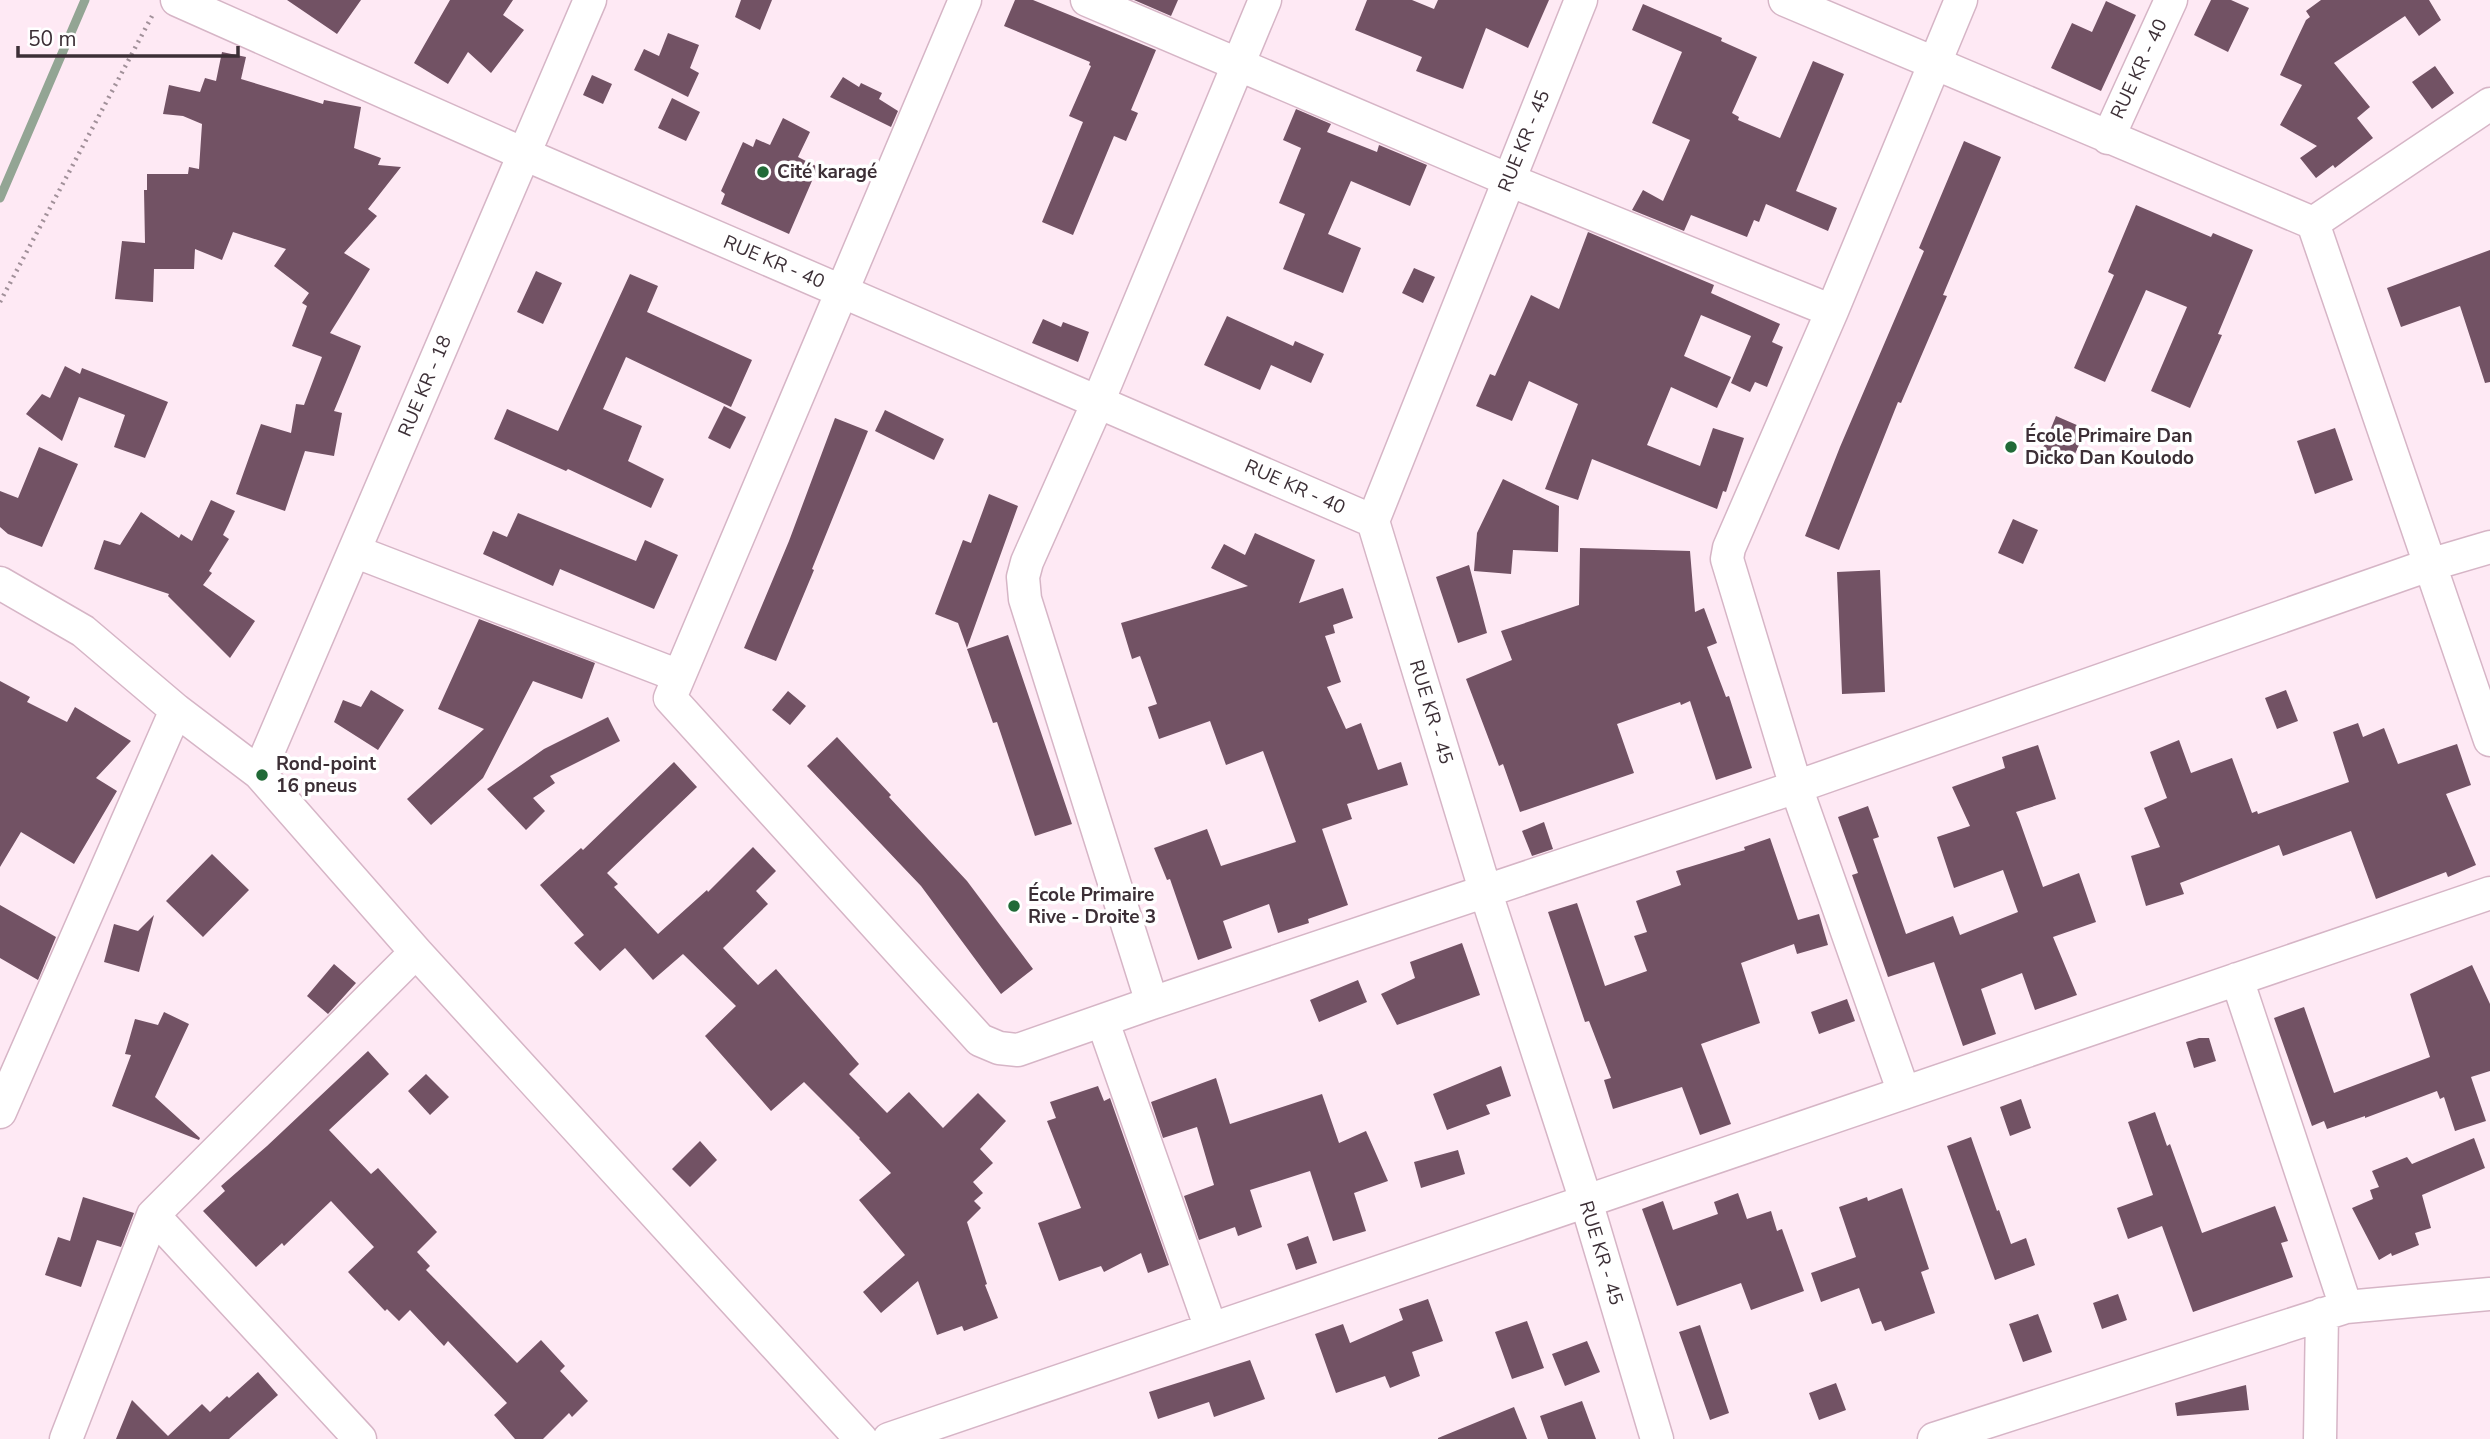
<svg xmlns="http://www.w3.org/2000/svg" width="2490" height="1439" font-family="'Nunito Sans',sans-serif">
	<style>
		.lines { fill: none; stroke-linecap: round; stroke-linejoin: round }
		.stream { stroke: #93a594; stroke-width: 9 }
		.building { fill: #725264 }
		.minor-casing { stroke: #d6b5c6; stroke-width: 35 }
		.path { stroke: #a19099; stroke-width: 4.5; stroke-dasharray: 2 5; stroke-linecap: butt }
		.minor { stroke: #fff; stroke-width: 32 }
		.poi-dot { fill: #216a37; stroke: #fff; stroke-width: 2.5 }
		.labels { text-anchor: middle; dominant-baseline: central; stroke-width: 7; stroke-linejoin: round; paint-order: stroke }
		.street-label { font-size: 19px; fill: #3c2f36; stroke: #fff }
		.poi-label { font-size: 19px; font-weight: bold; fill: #3c2f36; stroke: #fff; text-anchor: start }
	</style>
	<rect width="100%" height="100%" fill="#fee9f4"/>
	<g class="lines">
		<!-- stream -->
		<path class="stream" d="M0,198L85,0"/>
	</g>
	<!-- building -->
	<path class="building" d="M287,0H361L337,34Z
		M450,0H513L503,15L524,30L491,73L468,52L448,84L414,63Z
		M741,0H772L760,30L735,17Z
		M1015,0H1033L1156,50L1131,110L1138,113L1126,141L1114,136L1073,235L1042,222L1083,122L1069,116L1091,66L1089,65L1090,62L1004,26Z
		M1134,0H1178L1171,16Z
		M1367,0H1412L1434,9L1438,0H1549L1528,48L1486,28L1463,89L1416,71L1422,57L1355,30Z
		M2211,0H2231L2249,8L2228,52L2194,35Z
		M2321,0H2429L2441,20L2419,36L2405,16L2334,63L2370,107L2357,118L2373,138L2335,168L2333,165L2316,178L2300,158L2317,146L2280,125L2302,85L2280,75L2306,20L2310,17L2306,11Z
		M2106,1L2136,15L2101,91L2051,68L2072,23L2092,32Z
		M1643,4L1722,38L1721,41L1757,57L1732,113L1739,117L1738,120L1780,138L1813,61L1844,74L1796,191L1837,208L1828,231L1766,204L1759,222L1754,220L1747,237L1691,215L1684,231L1632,210L1643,190L1663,201L1690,140L1652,123L1682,52L1632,30Z
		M668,33L699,45L690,68L699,73L688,97L634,70L644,49L659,56Z
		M222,52L246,57L241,79L323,104L324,100L361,107L354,148L381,158L378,165L401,167L368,209L377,216L344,253L370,269L330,333L361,346L334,411L342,413L334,456L305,451L285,511L236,494L261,424L291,433L296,404L304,405L322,357L292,346L307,306L302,303L309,293L274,266L286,249L233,232L222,260L195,249L194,269H154L153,302L115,299L122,241L145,243L144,190H147V174H188L189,167L199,169L202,124L183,116L163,114L169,85L200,92L205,78L216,81Z
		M2435,66L2454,93L2432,109L2412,82Z
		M592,75L612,84L603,104L583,95Z
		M843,77L859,87L861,83L882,93L879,99L898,111L891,127L830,97Z
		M672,98L700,112L686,141L658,128Z
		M1296,109L1331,124L1327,132L1377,152L1379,145L1427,165L1410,206L1351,181L1328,234L1361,248L1343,293L1283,269L1305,214L1279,203L1301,148L1283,140Z
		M783,118L810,132L798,157L818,167L789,234L721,204L725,194L721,191L743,142L753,147L756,139L770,145Z
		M1964,141L2001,157L1943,295L1947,296L1901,403L1898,402L1839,550L1805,536L1840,447L1924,251L1919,248Z
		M2136,205L2211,237L2213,233L2253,250L2218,334L2222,335L2190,408L2151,391L2187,307L2146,290L2105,382L2074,368L2114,275L2108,272Z
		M1588,232L1714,285L1711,293L1780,324L1772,342L1783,347L1767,387L1755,382L1750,392L1731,383L1751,336L1701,315L1684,356L1731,377L1717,408L1671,387L1647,445L1700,466L1713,428L1744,438L1726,492L1723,491L1717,509L1592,459L1578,500L1545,489L1578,404L1529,381L1512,421L1476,406L1490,374L1495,376L1531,295L1559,309Z
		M2490,250V382L2485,383L2460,306L2401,327L2387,288Z
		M1414,268L1435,277L1423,303L1402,293Z
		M536,271L562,283L543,324L517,312Z
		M630,274L658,286L647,312L752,360L731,407L626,357L603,409L642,426L628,461L664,479L651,508L568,469L566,471L494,439L507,409L558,431Z
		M1227,316L1293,346L1295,341L1324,354L1311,383L1271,365L1260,390L1204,365Z
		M1043,319L1061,327L1063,322L1089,332L1078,362L1032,343Z
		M65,366L80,374L82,368L168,402L145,458L114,447L125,415L79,397L62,441L26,414L42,394L50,398Z
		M724,406L746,417L730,449L708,438Z
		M885,410L944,439L934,460L875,431Z
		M2056,416L2086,429L2071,463L2042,450Z
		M835,418L868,431L812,569L814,570L776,661L744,648L789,541Z
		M2335,428L2353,480L2315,494L2297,441Z
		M39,447L78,464L42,547L8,534L0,527V491L18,498Z
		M1503,479L1559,506L1558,552L1513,550L1511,574L1474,571L1477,533Z
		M989,494L1018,506L967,648L958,623L935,614L963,540L971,543Z
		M211,500L235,511L223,535L229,539L209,571L212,573L203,585L255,621L230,658L168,596L169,594L94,569L104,540L120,545L141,512L179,538L181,534L192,541Z
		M518,513L636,561L645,540L678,555L654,609L560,569L553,586L483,554L493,531L507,537Z
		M2013,519L2038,530L2023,564L1998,553Z
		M1255,533L1315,560L1299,603L1343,588L1353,618L1333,625L1335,633L1325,636L1341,682L1327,687L1346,729L1361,723L1378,770L1401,762L1408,785L1347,804L1352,819L1322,829L1348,905L1308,919L1309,923L1278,933L1269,904L1223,921L1232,948L1198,960L1170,879L1167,880L1154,848L1207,829L1221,866L1296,842L1263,751L1226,765L1210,721L1159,739L1148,707L1157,704L1140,656L1132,659L1121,623L1248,586L1211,568L1224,544L1245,555Z
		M1580,548L1690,551L1695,612L1704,608L1717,643L1707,647L1726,697L1729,696L1752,768L1716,780L1690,701L1681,705L1680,702L1617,724L1634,773L1520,812L1503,764L1499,766L1466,679L1512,660L1501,631L1579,605Z
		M1469,565L1487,633L1458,643L1436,577Z
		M1880,570L1885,692L1842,694L1837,572Z
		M479,619L595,663L582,699L533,681L483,778L431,825L407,799L484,729L438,709Z
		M1008,635L1072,824L1035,836L997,722L993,723L967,649Z
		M0,681L30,697L27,702L67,722L75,707L131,741L96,778L117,791L74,864L21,832L0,867Z
		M371,690L404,710L378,750L334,722L343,700L361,707Z
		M2286,690L2298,721L2277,729L2265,698Z
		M788,691L806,706L790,725L772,710Z
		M608,717L620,741L550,776L555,783L533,798L545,811L526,830L487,789L544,749Z
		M2358,723L2363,737L2384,728L2398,764L2457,744L2471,785L2446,794L2476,865L2448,877L2446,872L2376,899L2351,831L2283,856L2279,845L2180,883L2184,894L2146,906L2131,856L2160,847L2144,808L2167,798L2150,752L2179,740L2191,773L2232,758L2252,813L2257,811L2258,814L2349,782L2333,732Z
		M837,737L891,795L889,797L967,881L1033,969L1001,994L921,886L807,766Z
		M2038,745L2056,799L2016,812L2019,819L2043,887L2079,873L2096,922L2053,937L2077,995L2035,1010L2022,973L1981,989L1996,1034L1963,1046L1934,962L1888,977L1852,875L1858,873L1838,817L1868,806L1879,837L1873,839L1906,934L1953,916L1960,935L2018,912L2003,870L1954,888L1937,837L1970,826L1952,787L2005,768L2002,757Z
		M674,762L697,787L607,873L618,884L614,887L658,934L707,890L708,892L753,847L776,871L756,891L768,904L723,948L758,985L776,969L859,1064L849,1074L887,1113L909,1092L943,1128L978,1093L1006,1121L980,1149L993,1163L973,1182L983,1193L974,1201L981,1208L967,1222L987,1284L985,1285L998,1318L964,1331L962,1326L937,1335L918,1281L881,1313L863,1292L905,1255L859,1200L891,1173L859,1139L860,1138L804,1082L771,1111L705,1036L736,1006L683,954L653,980L625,948L600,971L574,943L584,935L540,885L581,848L583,850Z
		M1544,822L1553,849L1532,856L1522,831Z
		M1770,838L1798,920L1819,914L1828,945L1797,954L1794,944L1741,963L1760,1023L1701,1044L1731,1124L1700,1135L1682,1087L1613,1109L1604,1080L1611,1078L1589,1021L1585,1022L1548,912L1577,903L1605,986L1647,971L1634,936L1647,932L1636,901L1681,885L1676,871L1745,850L1744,847Z
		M212,854L249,890L203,937L166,901Z
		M0,905L56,937L38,980L0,958Z
		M154,915L139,972L104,962L114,924L138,931Z
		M1462,943L1480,995L1397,1025L1381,994L1415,978L1410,962Z
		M334,964L356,983L328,1014L307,996Z
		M2472,965L2490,1004V1071L2471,1077L2486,1121L2455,1131L2444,1097L2440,1099L2437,1091L2365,1118V1116L2327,1129L2324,1121L2312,1126L2274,1018L2304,1007L2334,1093L2430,1057L2410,994Z
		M1358,980L1367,1002L1319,1022L1310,1000Z
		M1847,999L1855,1021L1819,1034L1811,1012Z
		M164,1012L189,1024L155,1097L200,1138L199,1140L112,1106L131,1055L125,1054L135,1019L158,1025Z
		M2199,1038H2209L2216,1061L2194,1068L2186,1042Z
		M368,1051L389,1074L329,1130L371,1174L378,1168L437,1232L417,1252L430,1266L426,1270L517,1363L541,1340L565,1366L560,1371L588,1401L572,1417L569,1413L543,1439H515L494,1415L507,1403L448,1341L444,1346L410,1310L399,1321L387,1309L385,1311L348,1272L374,1247L331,1201L284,1246L282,1243L256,1267L203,1211L225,1191L221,1186L267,1146Z
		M1501,1066L1511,1096L1486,1105L1490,1114L1447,1130L1433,1094Z
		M426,1074L449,1097L430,1115L408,1091Z
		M1216,1078L1230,1124L1322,1094L1339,1143L1366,1131L1388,1181L1354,1193L1366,1231L1333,1241L1310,1171L1250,1190L1262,1227L1238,1236L1235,1227L1199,1240L1184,1196L1214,1185L1197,1127L1163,1138L1151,1102Z
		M1098,1086L1104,1101L1110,1098L1169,1265L1148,1273L1141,1253L1104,1272L1101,1266L1059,1281L1038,1223L1081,1208L1047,1121L1056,1118L1050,1102Z
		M2021,1099L2031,1128L2010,1136L2000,1107Z
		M2155,1112L2167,1146L2170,1144L2202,1233L2275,1206L2288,1241L2281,1243L2293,1277L2193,1312L2162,1226L2128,1239L2117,1208L2153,1195L2128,1122Z
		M1971,1137L1997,1211L1999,1210L2011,1244L2026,1238L2035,1265L1995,1280L1947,1146Z
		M2474,1138L2485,1168L2422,1195L2431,1228L2415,1233L2419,1245L2392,1256L2391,1253L2379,1260L2352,1208L2373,1199L2370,1190L2379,1187L2372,1171L2407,1157L2412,1164Z
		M700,1141L717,1160L690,1187L672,1169Z
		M1458,1150L1465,1174L1421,1188L1414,1162Z
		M1902,1188L1929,1269L1921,1272L1935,1313L1885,1331L1881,1321L1872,1324L1859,1288L1821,1302L1811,1273L1856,1257L1839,1207L1867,1197L1868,1201Z
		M1738,1193L1747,1219L1771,1211L1777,1231L1782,1229L1804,1291L1751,1310L1741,1283L1677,1306L1642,1209L1663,1201L1673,1230L1718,1214L1714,1202Z
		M83,1197L134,1213L121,1247L97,1240L81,1287L45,1275L58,1237L70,1241Z
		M1308,1236L1317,1263L1296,1270L1287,1244Z
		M2118,1294L2127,1320L2102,1329L2093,1303Z
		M1428,1299L1443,1341L1412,1352L1420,1376L1390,1388L1385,1376L1336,1393L1315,1334L1343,1324L1350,1343L1403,1320L1399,1309Z
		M2038,1314L2052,1352L2023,1362L2009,1324Z
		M1527,1321L1544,1368L1512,1379L1495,1332Z
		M1700,1325L1729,1413L1710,1420L1679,1332Z
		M1587,1341L1600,1372L1565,1386L1552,1354Z
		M1250,1360L1265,1399L1214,1417L1209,1402L1158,1419L1149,1392Z
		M258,1372L278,1395L229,1439H116L132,1400L168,1436L202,1404L210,1412L227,1396L229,1398Z
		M1836,1383L1846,1410L1819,1420L1809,1393Z
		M2246,1385L2249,1410L2177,1416L2175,1403Z
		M1582,1401L1596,1439H1548L1540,1416Z
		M1514,1407L1527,1439H1438V1438Z"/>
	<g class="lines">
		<defs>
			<path id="minor" d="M177,0L524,154L1373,521
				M965,0L670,698L980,1040L999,1048L1018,1050L1152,1003L1796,787L2429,565L2490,547
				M1087,0L1509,180L1832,311
				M1581,0L1373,521L1486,893L1586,1201L1657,1439
				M1785,0L2313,223L2490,740
				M2108,138L2171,0
				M2313,223L2490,104
				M354,551L679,676
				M0,583L83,631L176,710L259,773L416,952L861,1439
				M259,773L590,0
				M2237,979L2346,1307
				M1152,1003L1025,599L1023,577L1027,562L1098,402L1265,0
				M1103,1022L1211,1329
				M1904,1093L1796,787L1727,559L1729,548L1832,311L1961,0
				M0,1112L176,710
				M153,1215L360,1439
				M66,1439L153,1215L416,952
				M889,1439L2490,893
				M1934,1439L2346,1307L2490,1294
				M2320,1439L2322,1314"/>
		</defs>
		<!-- minor casing -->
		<use href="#minor" class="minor-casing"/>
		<!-- path -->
		<path class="path" d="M0,302L152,16"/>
		<!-- minor -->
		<use href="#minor" class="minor"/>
	</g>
	<!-- markers -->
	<g class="poi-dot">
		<circle cx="763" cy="172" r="7"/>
		<circle cx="2011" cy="447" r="7"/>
		<circle cx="262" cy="775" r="7"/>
		<circle cx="1014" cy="906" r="7"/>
	</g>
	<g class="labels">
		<!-- street labels -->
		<g class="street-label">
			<text transform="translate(2139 69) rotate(-65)">RUE KR - 40</text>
			<text transform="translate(1524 141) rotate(-68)">RUE KR - 45</text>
			<text transform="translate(774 262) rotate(23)">RUE KR - 40</text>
			<text transform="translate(425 386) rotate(-67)">RUE KR - 18</text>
			<text transform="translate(1295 487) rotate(24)">RUE KR - 40</text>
			<text transform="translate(1431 712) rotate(73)">RUE KR - 45</text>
			<text transform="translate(1601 1253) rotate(73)">RUE KR - 45</text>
		</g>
		<!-- poi labels -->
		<g class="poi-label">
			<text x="777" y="172">Cité karagé</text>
			<text x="2025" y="436">École Primaire Dan<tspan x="2025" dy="22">Dicko Dan Koulodo</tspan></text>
			<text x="276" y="764">Rond-point<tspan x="276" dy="22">16 pneus</tspan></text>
			<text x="1028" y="895">École Primaire<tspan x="1028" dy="22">Rive - Droite 3</tspan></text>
		</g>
	</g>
	<!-- scale -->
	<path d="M18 46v10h220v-10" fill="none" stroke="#3c2f36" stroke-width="3.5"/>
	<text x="28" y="46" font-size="21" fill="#3c2f36" stroke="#ffffff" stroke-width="5" paint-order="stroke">50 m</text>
</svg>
